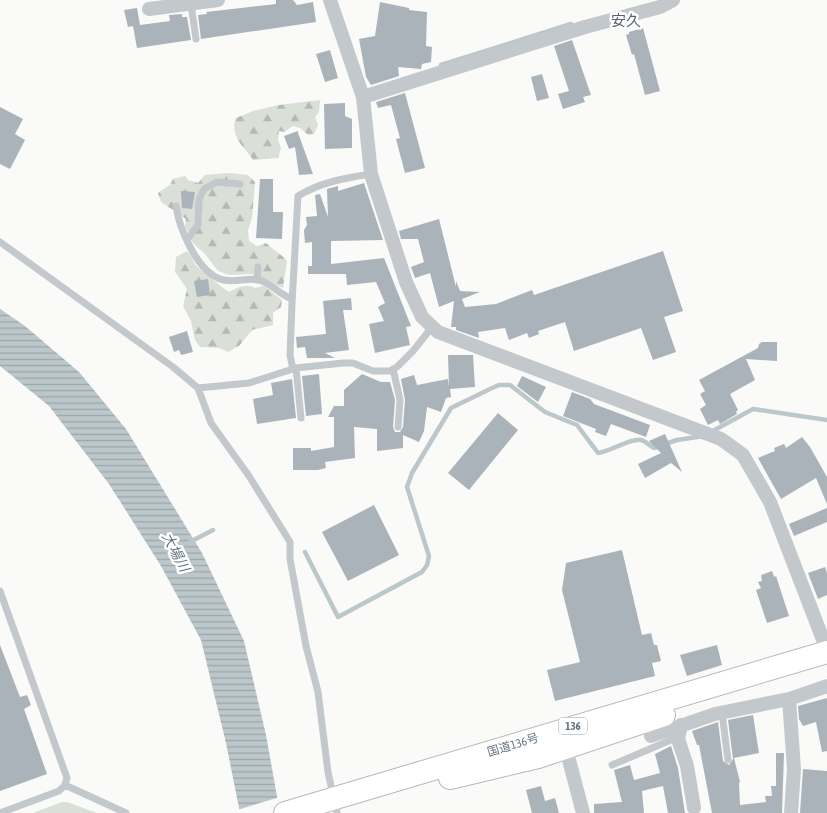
<svg xmlns="http://www.w3.org/2000/svg" width="827" height="813" font-family="'Asap Condensed','Noto Sans JP',sans-serif">
	<style>
		.grass { fill: #dadfd7 }
		.forest { fill: url(#forest-firs) }
		.water { fill: url(#water-rules) }
		.pier { fill: #fafaf8 }
		.lines { fill: none; stroke-linecap: round; stroke-linejoin: round }
		.stream { stroke: #bbc7cb; stroke-width: 4.5 }
		.building { fill: #aab3b9 }
		.trunk-casing { stroke: #b4b9bd; stroke-width: 24 }
		.service { stroke: #c3c8cc; stroke-width: 7 }
		.minor { stroke: #c3c8cc; stroke-width: 14 }
		.trunk { stroke: #fff; stroke-width: 22 }
		.labels { text-anchor: middle; dominant-baseline: central; stroke-width: 5; stroke-linejoin: round; paint-order: stroke }
		.shield { fill: #fff; stroke: #939fa8; stroke-width: 1 }
		.shield-label { font-size: 11px; font-weight: bold; fill: #657683 }
		.street-label { font-size: 12px; fill: #657683; stroke: #fff }
		.water-label { font-size: 14px; font-style: italic; fill: #60757c; stroke: #fff }
		.quarter-label { font-size: 15px; fill: #57646e; stroke: #fff }
	</style>
	<defs>
		<pattern id="forest-firs" width="22" height="20" patternUnits="userSpaceOnUse" patternTransform="scale(1.25)"><rect width="22" height="20" fill="#dadfd7"/><path d="M5 1l3.5 6h-7zM16 11l3.5 6h-7z" fill="#b4b9b4"/></pattern>
		<pattern id="water-rules" width="6" height="5" patternUnits="userSpaceOnUse" patternTransform="scale(1.25)"><rect width="6" height="5" fill="#bbc7cb"/><path d="M0 2.5h6" fill="none" stroke="#9ca6aa"/></pattern>
	</defs>
	<rect width="100%" height="100%" fill="#fafaf8"/>
	<!-- grass -->
	<path class="grass" d="M62,802H67L97,813H33Z"/>
	<!-- forest -->
	<path class="forest" d="M320,100L319,112L315,117L318,125L314,134L308,135L300,128L293,126L284,132L279,131L278,140L281,148L278,158L253,160C244,146 229,137 236,118L253,111L279,105Z
		M229,173L248,175L255,182L252,218L248,230L249,241L257,246L266,243C273,250 280,253 287,261L283,288L252,274L229,275L218,271L205,254L193,243L185,226L186,219L161,202L158,193L170,185L173,179L185,176L188,180L198,183L205,175Z
		M187,251C192,256 192,258 195,264C196,267 227,291 229,292C239,287 245,283 255,288L264,286L282,300L281,307L273,313V325L252,330L239,346L228,352L219,348L200,347L195,340L191,321L183,306L187,289L175,272L176,257Z"/>
	<!-- water -->
	<path class="water" d="M0,309L25,326L79,372L126,429L202,553L244,641L266,735L280,813H240L226,743L201,640L161,566L109,484L49,406L0,366Z"/>
	<!-- pier -->
	<path class="pier" d="M280,797L283,813H237V810Z"/>
	<g class="lines">
		<!-- stream -->
		<path class="stream" d="M441,65L571,24
			M711,432L753,409L827,420
			M190,542L213,530
			M305,552L338,617L422,572L427,565L429,556L407,487L412,473L451,408L490,389L499,385H510L545,412L577,425L598,453C612,451 630,438 641,440C646,441 649,446 654,448L677,440L704,436"/>
	</g>
	<!-- building -->
	<path class="building" d="M276,0H293L297,5L313,2L316,22L201,39L198,15L207,14L206,12L276,4Z
		M380,2L409,8V10L427,12L426,46L432,47L431,62L422,64L421,69L398,67L399,76L371,85L366,77L359,39L375,36Z
		M137,8L140,25L170,21L169,15L182,14V17H187L191,40L137,48L133,26L128,27L124,10Z
		M643,28L660,91L645,95L634,54L632,55L626,35L629,34V32Z
		M572,40L591,95L583,97L585,102L563,109L558,94L569,91L554,46Z
		M330,50L338,78L325,82L316,54Z
		M542,74L549,98L537,101L531,77Z
		M405,93L425,168L405,173L396,139L400,138L391,105L378,108L376,102Z
		M345,103V116L352,119V148L325,149L324,104Z
		M0,107L23,119L15,134L25,140L10,169L0,164Z
		M298,131V133L313,174L299,175L295,147L289,149L284,136Z
		M260,179H273V212H283L282,239L256,238Z
		M364,183L383,240L331,241V264L384,258L411,326L406,327L410,345L375,353L369,324L384,321L378,307L385,303L376,282L347,285L346,274H308V266H312V242L305,243L304,230L307,225L306,217L317,216L315,195L320,194L328,217L327,189L338,186V191Z
		M181,191L195,192L192,209L182,208Z
		M439,219L456,287V281L460,291L480,292L462,299L465,307L496,304L532,290L534,295L663,251L683,311L664,317L676,352L653,360L641,328L574,351L565,322L538,331L539,334L529,338L527,333L509,340L505,328L478,332L479,338L456,330V327H451L454,301L439,307L430,273L415,278L411,267L424,262L418,239H401L399,231Z
		M208,279L210,295L197,297L194,281Z
		M351,298L352,310H343L349,350L325,353L335,358H307L305,347L297,348L296,337L326,334L323,301Z
		M187,331L193,352L181,355L179,350L174,352L169,337Z
		M762,342H777V361L746,359L755,380L730,394L738,410L736,412L737,414L720,424L718,420L708,425L700,409L706,405L700,394L705,391L699,380L758,348L759,344Z
		M448,355H473L475,387L450,389L451,397L446,398L441,412L427,407L424,431L419,442L403,435V448L377,451V429L354,427L355,458L325,462L326,468L318,470H293V448H311V451L334,447V417H328L334,406H344V390L362,374L381,382H390L395,400L393,427L395,432H400L403,427L405,400L401,379L414,375L417,385L448,379L449,387Z
		M319,374L322,414L306,416L302,376Z
		M522,376L546,387L538,402L517,386Z
		M292,379L296,418L257,424L253,399L273,395L271,383Z
		M572,392L590,399L594,404L650,425L646,437L611,424L606,436L595,432L596,429L563,416Z
		M498,413L518,430L469,490L448,473Z
		M665,434L682,472L671,463L645,478L638,464L661,453L649,441Z
		M802,437L810,447L827,477V504L816,478L781,499L758,458L775,451L774,448L784,444L786,448Z
		M374,505L399,555L348,581L322,532Z
		M827,508V522L794,536L789,524Z
		M622,550L642,635L651,633L654,645H657L661,661L652,663L655,676L555,701L547,670L580,662L562,590L566,563Z
		M825,567L827,573V595L818,599L808,573Z
		M772,571L774,577L776,576L789,616L767,623L756,590L761,588L758,582L762,581L761,575Z
		M0,645L20,697L27,695L31,705L24,709L47,774L0,791Z
		M717,645L722,665L687,676L680,655Z
		M827,698V751L822,752L816,722L803,726L799,719L798,706Z
		M753,715L759,753L734,758L740,782L739,783L740,805L766,802L765,796H772L771,786H776V753H784L782,813H712L699,745H697L692,731L718,722L723,761L729,765L733,759L728,720Z
		M671,746L678,768L685,813H668L663,786L642,791L644,813H594V804L622,802L614,770L630,765L634,780L660,773L655,754Z
		M803,769L827,771V813H800Z
		M541,786L545,801L555,798L559,813H532L526,790Z"/>
	<g class="lines">
		<defs>
			<path id="trunk" d="M450,778L538,757L664,715
				M285,813L827,652"/>
		</defs>
		<!-- trunk casing -->
		<use href="#trunk" class="trunk-casing"/>
		<!-- service -->
		<path class="service" d="M191,4L196,39
			M176,206C179,228 197,271 220,279C233,284 246,277 259,280C271,283 280,295 292,299
			M187,240L198,225L199,199L204,189L217,182L240,184
			M0,242L173,367L198,388L211,423L249,476L290,542V559L306,646L318,692L328,772L337,813
			M257,280L258,267
			M296,368L301,418
			M293,369L290,355L292,303L298,196C321,182 345,178 371,174
			M393,369L400,400L398,427
			M198,388L249,383L296,368L343,363H353L373,371H390L397,367L413,351L432,327
			M0,591L67,778L65,785L59,791L0,813
			M722,713L728,760
			M612,765L678,737
			M65,785L126,813"/>
		<!-- minor -->
		<path class="minor" d="M330,0L363,97L371,174L406,282L422,317L438,332L721,439L743,455L770,502L827,650
			M149,9L218,0
			M363,97L585,27L660,7L673,0
			M789,699L794,769L791,813
			M681,725L678,739L687,766L694,808
			M651,736L715,714L789,699L827,686
			M564,741L583,813"/>
		<!-- trunk -->
		<use href="#trunk" class="trunk"/>
	</g>
	<g class="labels">
		<!-- shield labels -->
		<rect class="shield" x="559" y="717.5" width="28" height="17" rx="4"/>
		<g class="shield-label">
			<text x="573" y="726">136</text>
		</g>
		<!-- street labels -->
		<g class="street-label">
			<text transform="translate(513 745) rotate(-17)">国道136号</text>
		</g>
		<!-- water labels -->
		<g class="water-label">
			<text transform="translate(176 552) rotate(62)">大場川</text>
		</g>
		<!-- quarter labels -->
		<g class="quarter-label">
			<text x="626" y="20">安久</text>
		</g>
	</g>
</svg>
